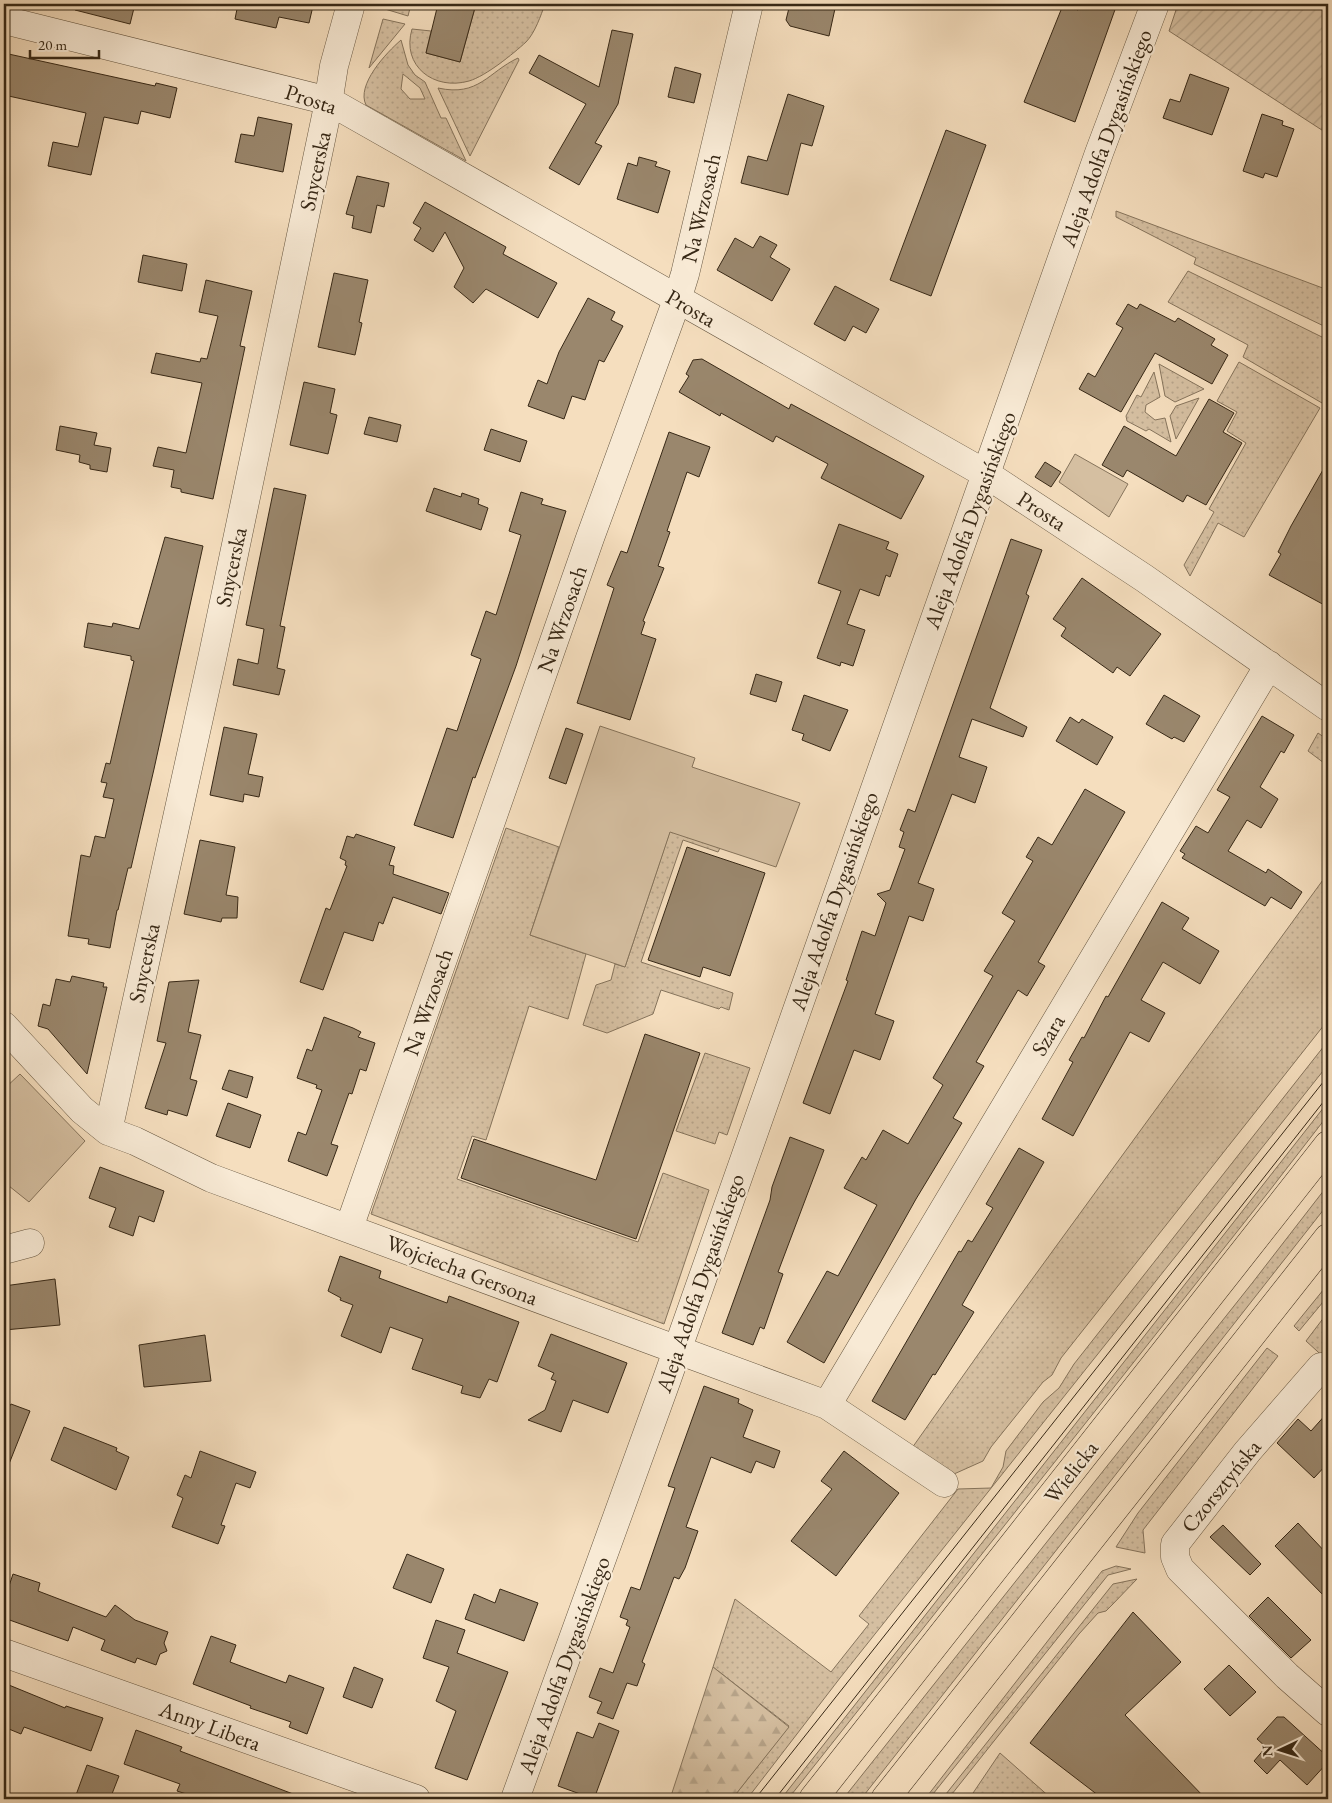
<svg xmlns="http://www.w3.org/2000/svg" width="1332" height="1803" font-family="'EB Garamond',serif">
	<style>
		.grass { fill: url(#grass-dots); stroke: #86745c; fill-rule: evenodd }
		.forest { fill: url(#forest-firs); stroke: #86745c }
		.park { fill: #d5bfa1; stroke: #86745c }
		.garden { fill: url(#garden-furrows); stroke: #86745c }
		.building { fill: #9a876d; stroke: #372816 }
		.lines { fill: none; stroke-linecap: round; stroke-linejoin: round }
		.minor-casing { stroke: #665640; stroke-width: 29 }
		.major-casing { stroke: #372816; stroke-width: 29 }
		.minor { stroke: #f8ead5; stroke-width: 28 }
		.major { stroke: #f5debe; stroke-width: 28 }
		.tram { stroke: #372816; stroke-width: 1 }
		.labels { text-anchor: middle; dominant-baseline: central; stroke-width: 4.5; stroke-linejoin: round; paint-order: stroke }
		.street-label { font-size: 22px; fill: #372816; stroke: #f8ead5 }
	</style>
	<defs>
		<pattern id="grass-dots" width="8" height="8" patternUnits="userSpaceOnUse" patternTransform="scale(1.25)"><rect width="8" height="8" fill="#d5bfa1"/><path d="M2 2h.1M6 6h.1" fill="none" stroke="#b7a48a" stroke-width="1.8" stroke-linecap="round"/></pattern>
		<pattern id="forest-firs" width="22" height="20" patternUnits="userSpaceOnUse" patternTransform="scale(1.25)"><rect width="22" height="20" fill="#d5bfa1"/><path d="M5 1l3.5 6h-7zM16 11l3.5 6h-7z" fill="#b7a48a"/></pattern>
		<pattern id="garden-furrows" width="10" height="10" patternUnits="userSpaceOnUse" patternTransform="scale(1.25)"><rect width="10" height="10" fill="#d5bfa1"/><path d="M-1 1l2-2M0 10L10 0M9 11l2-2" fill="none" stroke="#b7a48a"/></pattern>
	</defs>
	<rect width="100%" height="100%" fill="#f5debe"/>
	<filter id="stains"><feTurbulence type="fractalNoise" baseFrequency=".004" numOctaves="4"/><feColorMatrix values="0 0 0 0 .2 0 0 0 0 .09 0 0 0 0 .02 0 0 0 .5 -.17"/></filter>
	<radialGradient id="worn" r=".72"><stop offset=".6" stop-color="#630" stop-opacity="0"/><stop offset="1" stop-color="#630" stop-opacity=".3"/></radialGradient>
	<!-- grass -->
	<path class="grass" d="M386,4H411L408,16L385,9Z
		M476,4H545C541,15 535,33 526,42C513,54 486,76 469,81C434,91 401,66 412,29L431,31L426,53L460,62Z
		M383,19L405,24L369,68Z
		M401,40L408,65L415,75L425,82L441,118H446L466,161L366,105C356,85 386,53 401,40ZM403,74L420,88L425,99H410L401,89Z
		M518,58L519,60L470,156L438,88C479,97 488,72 518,58Z
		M1116,211L1328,290V328L1194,264L1196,258L1116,217Z
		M1188,271L1328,340V393L1322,403L1243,357L1248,345L1168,302Z
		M1239,362L1320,408L1244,537L1218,523L1190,576L1184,565L1214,512L1209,509L1246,443L1227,431L1237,412L1217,401Z
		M1159,364L1204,389L1175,402L1165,396Z
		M1154,372L1160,397L1146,405L1145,412L1155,420L1165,418L1171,442L1149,429L1146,431L1127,421L1126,416L1137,395L1141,397Z
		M1199,398L1176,439L1170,416L1176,406Z
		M1318,733L1328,740V766L1308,751Z
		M506,828L559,847L530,935L586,954L568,1019L529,1006L486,1140L472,1136L457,1179L638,1242L663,1173L709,1190L664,1324L371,1214Z
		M670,831L720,848L718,852L683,840L641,962L733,993L729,1010L721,1007L719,1009L661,990L653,1014L607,1033L583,1025L596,985L611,980L615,964L625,967Z
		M1328,873V1020L1061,1358L1052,1375L1043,1382L991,1447L983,1461L954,1474L912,1448L1006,1315Z
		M1328,1041L1327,1066L840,1678L747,1799H732L789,1726L713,1667L735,1599L831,1672L869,1624L859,1616L958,1489L991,1488L1003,1467L1006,1451L1043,1402L1059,1388L1074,1364Z
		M705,1053L750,1068L727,1135L719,1132L715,1144L676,1131Z
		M1328,1102V1115L1270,1190L788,1799H781Z
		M1328,1185V1204L861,1799H843L1253,1282Z
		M1328,1284V1296L1299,1331L1294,1326Z
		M1328,1312V1361L1306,1341Z
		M1267,1348L1278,1356L1143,1530L1145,1553L1116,1547L1138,1513Z
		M1116,1566L1131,1569L1108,1575L929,1799H925L1102,1571Z
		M1137,1579L1112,1605L1106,1611L1098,1613L1079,1634L948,1799H942L1113,1584Z
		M1000,1753L1052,1799H969Z"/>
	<!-- forest -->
	<path class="forest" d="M713,1667L789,1727L732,1799H670Z"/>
	<!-- park -->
	<path class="park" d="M1075,454L1128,484L1109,517L1059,482Z
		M600,726L695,758L692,767L800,803L776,867L670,832L625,967L530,935Z
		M20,1074L85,1141L29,1202L4,1182V1089Z"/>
	<!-- garden -->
	<path class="garden" d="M1178,4H1328V134L1169,31Z"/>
	<!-- building -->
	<path class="building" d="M76,4H135L130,24L75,10Z
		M238,4H303L313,6L309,23L279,17L276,28L235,19Z
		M438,4H476L460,62L426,53Z
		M790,4H836L829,36L790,26L786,20Z
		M1080,4H1117L1075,122L1024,102L1063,5L1078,10Z
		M612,30L633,34L618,104L595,143L602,146L579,185L549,168L586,104L529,73L539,55L599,87Z
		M4,53L155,86L156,83L177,88L170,118L141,111L138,124L104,117L91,175L48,166L53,142L78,147L86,113L4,95Z
		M675,67L701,74L694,103L668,97Z
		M1190,74L1229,88L1212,135L1163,118L1170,99L1180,102Z
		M788,94L824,106L812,146L801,143L788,195L741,183L748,156L767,161Z
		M1262,114L1283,121L1282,125L1294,129L1277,177L1265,173L1263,178L1243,171Z
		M258,117L292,124L283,172L235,162L241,134L254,136Z
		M946,130L986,145L931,296L890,280Z
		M639,157L657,162L655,166L670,171L658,213L617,199L628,163L637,166Z
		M357,176L389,183L384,207L377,205L371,233L352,228L354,216L346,214Z
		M425,202L506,247L503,254L557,283L538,318L486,289L473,303L454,287L464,268L445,232L433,252L414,240L421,228L413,223Z
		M760,236L777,245L770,257L790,269L772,301L717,270L735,238L753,248Z
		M143,255L187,264L182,291L138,282Z
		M334,273L368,280L359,322L362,323L355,355L318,347Z
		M206,280L252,291L240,346L245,347L213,499L181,492V489L171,487L174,470L153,466L158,447L186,453L202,383L151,373L156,353L200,362L201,358L207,359L218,316L199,312Z
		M835,286L879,309L866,333L853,326L845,341L814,324Z
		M588,298L615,312L611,320L623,326L604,362L599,360L585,400L572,396L564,419L528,406L538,380L547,384L559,352Z
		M1128,304L1137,309L1140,304L1175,322L1178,318L1215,339L1211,345L1228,355L1212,384L1155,353L1121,412L1079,389L1088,373L1095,377L1123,328L1116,324Z
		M702,359L789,409L791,404L924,476L901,519L821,478L828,464L776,436L773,442L721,413L720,416L679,392L689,376L686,374L693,360Z
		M304,382L335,389L330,413L337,415L328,454L290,445Z
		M1209,399L1234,413L1223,432L1242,443L1206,505L1187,495L1183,502L1127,470L1123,477L1102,465L1124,426L1176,456Z
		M369,417L401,425L397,442L364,434Z
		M60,426L97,433L94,445L111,448L107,472L90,469V465L79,462L80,455L56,450Z
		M491,429L527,441L520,462L484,450Z
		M669,432L710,447L699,477L687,472L667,531L670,532L658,566L664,568L643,621L645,622L641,634L656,639L630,720L577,703L614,588L607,585L621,551L627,553Z
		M1328,461V607L1269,575L1281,554L1278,552L1291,526Z
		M1045,462L1061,472L1051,487L1035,477Z
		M274,488L306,495L280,626L285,627L277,668L285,670L279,695L233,685L238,659L258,664L264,629L246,625Z
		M434,488L461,497L462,493L479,499L478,504L488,508L481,530L426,511Z
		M521,492L543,499L541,504L566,511L516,666L475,778L473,777L453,838L414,825L447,728L457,731L481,659L471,655L486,611L496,615L510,571L521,535L509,531Z
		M839,524L889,542L886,549L898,554L890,577L886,575L879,596L860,589L847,624L865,630L853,666L841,662L840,666L817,658L841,591L818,583Z
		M165,537L203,546L154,769L131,868H128L118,910H117L110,948L88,944L89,939L68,936L81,855L90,857L95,836L105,838L114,799L103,797L107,783L101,782L106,763L110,764L134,661L131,660V656L84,647L88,623L112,627L113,623L139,629Z
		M1011,539L1042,550L1026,594L1029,596L990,708L1027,727L1023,737L972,719L959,757L987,767L975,803L952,794L918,883L934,889L923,921L909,916L875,1014L894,1021L880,1060L854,1050L830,1114L803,1103L848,981L846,980L862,931L875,936L886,903L877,894L890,890L905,849L899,847L904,832L900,830L908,809L915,812Z
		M1082,578L1161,634L1130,676L1117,667L1113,673L1061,636L1066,628L1053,619Z
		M756,674L782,682L776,702L750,694Z
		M804,695L848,710L830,751L802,740L804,734L792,730Z
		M1164,695L1200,716L1184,742L1174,737L1172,739L1146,724Z
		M1262,716L1294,735L1284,753L1281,751L1260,787L1278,799L1261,828L1247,820L1228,851L1266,873L1268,869L1302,892L1291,909L1271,897L1265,906L1182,858L1185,854L1180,851L1196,826L1208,833L1230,797L1217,790Z
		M1070,717L1079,723L1082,719L1113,737L1097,765L1056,741Z
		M224,727L257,734L248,774L263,777L259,797L244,794L243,802L210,795Z
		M566,728L583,734L566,784L549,778Z
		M1085,789L1125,812L1038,962L1045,966L1027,996L1018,990L976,1062L984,1066L953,1118L962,1123L916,1199L824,1363L787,1342L827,1271L838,1276L877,1205L844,1188L862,1157L866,1160L883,1130L908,1144L943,1085L933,1078L934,1076L993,976L984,971L1015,921L1002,913L1033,861L1026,857L1038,837L1052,845Z
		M356,834L395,847L389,865L394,866L393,874L449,893L441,914L393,897L383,924L379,922L373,941L344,932L323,990L300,982L326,908L330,910L347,866L345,865L346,861L340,858L347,836L354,838Z
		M200,840L235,847L226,895L238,897L237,918H222L221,922L184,914Z
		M687,847L765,873L730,976L703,967L700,977L648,960Z
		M1162,902L1189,918L1182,929L1219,951L1200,984L1163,962L1141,1000L1165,1013L1149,1042L1130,1032L1073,1136L1042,1119L1073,1062L1069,1060L1082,1037L1084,1038L1106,996L1108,997Z
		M72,976L104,983L103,987H107L87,1074L48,1029L38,1026L43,1004L50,1006L56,979L70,982Z
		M199,980L188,1032L201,1035L190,1079L197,1081L187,1116L168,1110L167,1115L145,1108L166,1043L157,1041L169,982Z
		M324,1017L353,1028L361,1032L358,1037L375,1043L366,1071L360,1069L352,1094L349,1093L331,1144L338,1146L327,1176L288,1161L298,1132L306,1135L322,1090L316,1088L317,1085L297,1078L307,1049L312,1051Z
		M645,1034L700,1053L636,1239L461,1178L474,1139L596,1180Z
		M229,1070L253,1077L247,1098L222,1089Z
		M228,1103L261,1115L250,1148L216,1136Z
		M790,1137L824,1150L778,1272L783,1274L764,1329L760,1327L753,1345L722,1333L770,1200L772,1187Z
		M1019,1148L1044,1162L962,1305L974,1312L935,1375L933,1374L905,1420L872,1401L959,1251L961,1252L968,1240L972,1242L993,1208L986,1204Z
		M100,1167L164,1191L154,1222L139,1216L133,1236L109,1227L116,1208L89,1198Z
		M340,1256L381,1271L379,1278L447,1303L449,1296L519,1322L497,1382L489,1379L480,1398L461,1393L463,1386L412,1369L423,1339L390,1327L381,1353L341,1336L353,1305L340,1300L341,1298L328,1291Z
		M55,1279L60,1325L4,1330V1286Z
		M551,1334L627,1363L608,1413L573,1400L561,1432L528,1420L545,1410L556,1381L551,1379L554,1373L538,1366Z
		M205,1335L211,1381L144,1387L139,1345Z
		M704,1386L739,1399L738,1403L753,1410L743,1437L780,1451L774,1468L756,1461L751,1473L711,1457L686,1527L698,1531L685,1568L679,1579L674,1577L642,1662L645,1664L637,1686L627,1683L613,1719L597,1713L602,1702L589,1697L600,1668L613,1673L630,1627L626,1625L628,1620L620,1617L631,1587L640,1590L675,1488L668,1486Z
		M11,1404L30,1411L5,1474L4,1405L9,1407Z
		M1328,1412V1463L1314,1478L1277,1443L1298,1419L1311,1431Z
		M64,1427L117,1448L116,1451L129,1457L116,1490L51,1460Z
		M200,1451L256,1472L250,1488L236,1483L221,1525L225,1526L218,1544L172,1527L183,1498L177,1495L185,1475L191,1478Z
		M844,1451L899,1493L836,1576L791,1541L832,1489L821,1481Z
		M1298,1523L1328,1555V1600L1275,1546Z
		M1223,1525L1261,1564L1250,1575L1210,1537Z
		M407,1554L444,1569L431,1603L393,1588Z
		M13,1574L40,1583L38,1591L106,1617L115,1605L135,1620L168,1632L164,1643L167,1651L160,1654L156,1665L137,1658L135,1663L101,1650L105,1640L73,1627L68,1641L4,1618V1601Z
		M500,1589L538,1603L524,1641L465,1619L474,1594L495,1603Z
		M1268,1597L1311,1640L1291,1658L1249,1616Z
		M1133,1612L1181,1662L1125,1715L1206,1799H1103L1030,1743Z
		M436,1620L465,1630L457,1653L508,1672L467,1780L435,1768L456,1711L436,1701L449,1667L423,1658Z
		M211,1636L236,1645L230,1662L286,1683L289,1675L324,1688L307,1734L289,1727L291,1722L250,1708L251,1706L193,1684Z
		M1229,1665L1256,1692L1230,1716L1204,1689Z
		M354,1667L383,1679L372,1708L343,1697Z
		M4,1683L65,1708L66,1706L103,1718L91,1751L24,1727L21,1734L4,1727Z
		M1277,1717H1284L1328,1757V1762L1307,1785L1280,1760L1267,1774L1254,1761L1266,1747L1257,1739Z
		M599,1723L619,1731L594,1799L558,1786L577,1732L593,1738Z
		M136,1730L182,1747L180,1751L301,1797V1799H202L177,1791L180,1784L124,1764Z
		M87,1765L119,1776L110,1799H87L76,1795Z"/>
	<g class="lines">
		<defs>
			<path id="minor" d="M4,20L329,101L986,474L1144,578L1328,707
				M4,1026L82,1110L108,1131L135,1141L211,1178L827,1405L944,1483
				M108,1131L212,659L326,116L334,66L351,4
				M349,1228L590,538L677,300L685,274L749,4
				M4,1250L30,1243
				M1328,1374L1321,1367L1247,1452L1175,1544V1557L1180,1569L1287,1676L1328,1712
				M827,1405L1269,665
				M4,1653L416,1799
				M515,1799L667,1379L1099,153L1155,4"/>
			<path id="major" d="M813,1799L1328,1145
				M885,1799L1328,1238"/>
		</defs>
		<!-- minor casing -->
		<use href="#minor" class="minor-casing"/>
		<!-- major casing -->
		<use href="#major" class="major-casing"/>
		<!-- minor -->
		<use href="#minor" class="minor"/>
		<!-- major -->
		<use href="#major" class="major"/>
		<!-- tram -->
		<path class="tram" d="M755,1799L1328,1076
			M775,1799L1328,1096"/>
	</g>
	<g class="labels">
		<!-- street labels -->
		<g class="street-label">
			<text transform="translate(311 99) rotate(18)">Prosta</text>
			<text transform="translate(1106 138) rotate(-70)">Aleja Adolfa Dygasińskiego</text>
			<text transform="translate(315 171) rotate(-78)">Snycerska</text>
			<text transform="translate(701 208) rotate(-77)">Na Wrzosach</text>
			<text transform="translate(691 308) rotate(30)">Prosta</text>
			<text transform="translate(1042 511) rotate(33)">Prosta</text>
			<text transform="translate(970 520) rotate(-70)">Aleja Adolfa Dygasińskiego</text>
			<text transform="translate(231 567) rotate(-78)">Snycerska</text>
			<text transform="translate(562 619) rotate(-71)">Na Wrzosach</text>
			<text transform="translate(834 901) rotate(-71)">Aleja Adolfa Dygasińskiego</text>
			<text transform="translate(144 963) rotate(-78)">Snycerska</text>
			<text transform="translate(428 1002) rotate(-71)">Na Wrzosach</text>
			<text transform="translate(1048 1035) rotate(-59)">Szara</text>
			<text transform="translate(462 1270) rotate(21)">Wojciecha Gersona</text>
			<text transform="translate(700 1283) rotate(-71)">Aleja Adolfa Dygasińskiego</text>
			<text transform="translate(1071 1472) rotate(-52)">Wielicka</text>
			<text transform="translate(1221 1486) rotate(-51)">Czorsztyńska</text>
			<text transform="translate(564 1665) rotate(-70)">Aleja Adolfa Dygasińskiego</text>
			<text transform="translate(210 1726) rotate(20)">Anny Libera</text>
		</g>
	</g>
	<!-- margin -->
	<rect width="1332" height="1803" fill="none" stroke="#f5debe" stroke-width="20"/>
	<rect x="5" y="5" width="1322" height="1793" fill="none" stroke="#372816" stroke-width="2.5"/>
	<rect x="10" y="10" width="1312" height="1783" fill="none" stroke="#372816"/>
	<!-- north arrow -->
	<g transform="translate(1280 1750) rotate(266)" stroke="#f8ead5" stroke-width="4" paint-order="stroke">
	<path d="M0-4L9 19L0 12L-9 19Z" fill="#372816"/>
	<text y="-8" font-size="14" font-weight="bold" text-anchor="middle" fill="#372816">N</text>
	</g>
	<!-- scale -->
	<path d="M30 50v8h69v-8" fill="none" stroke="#372816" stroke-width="2.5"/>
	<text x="38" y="50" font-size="15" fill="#372816" stroke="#f8ead5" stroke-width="4" paint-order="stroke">20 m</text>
	<rect width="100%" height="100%" filter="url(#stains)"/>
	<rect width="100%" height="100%" fill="url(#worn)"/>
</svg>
